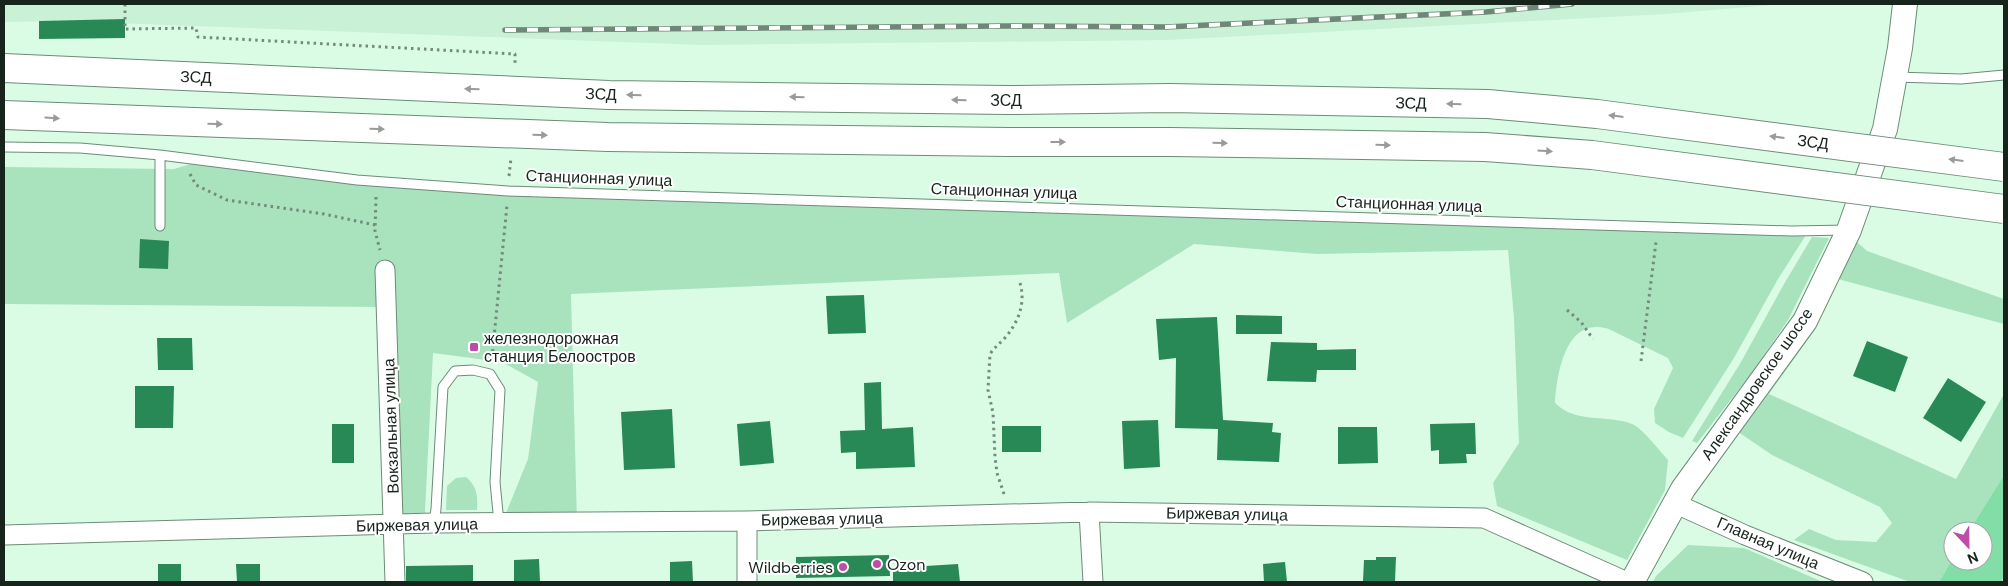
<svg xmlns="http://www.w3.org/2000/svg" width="2008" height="586" font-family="'DM Sans',sans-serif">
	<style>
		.built { fill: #c8f1d5 }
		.green { fill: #a8e3bd }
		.water { fill: #82dea6 }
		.building { fill: #288956 }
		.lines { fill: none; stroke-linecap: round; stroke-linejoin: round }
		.service-casing { stroke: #6d8b77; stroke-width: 11 }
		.minor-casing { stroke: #6d8b77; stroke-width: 21 }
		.tertiary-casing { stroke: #6d8b77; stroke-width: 26 }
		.motorway-casing { stroke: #6d8b77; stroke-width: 30 }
		.path { stroke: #748b7c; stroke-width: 3; stroke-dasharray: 2.5 4; stroke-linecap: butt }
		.service { stroke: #fff; stroke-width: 9 }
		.minor { stroke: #fff; stroke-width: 19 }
		.tertiary { stroke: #fff; stroke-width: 24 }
		.motorway { stroke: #fff; stroke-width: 28 }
		.rail-casing { stroke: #708778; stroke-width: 5.5 }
		.rail { stroke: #fff; stroke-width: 4; stroke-dasharray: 11; stroke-linecap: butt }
		.motorway-bridge-casing { stroke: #6d8b77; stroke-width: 30; stroke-linecap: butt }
		.motorway-bridge { stroke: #fff; stroke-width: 28 }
		.oneway { fill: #979c99 }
		.poi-dot { fill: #be4da8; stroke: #fff; stroke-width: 2 }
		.labels { text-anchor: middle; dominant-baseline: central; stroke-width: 4; stroke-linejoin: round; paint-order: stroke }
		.street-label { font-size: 16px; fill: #17241c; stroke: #fff }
		.poi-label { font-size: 16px; fill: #17241c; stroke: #fff; text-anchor: start }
	</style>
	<rect width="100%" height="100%" fill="#dafce5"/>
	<!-- built -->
	<path class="built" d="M4,4H1783L1666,14L1167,40L704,45L60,21L4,22Z"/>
	<!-- green -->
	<path class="green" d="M204,160L357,180L497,190L1665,227L1806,235L1778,279L1734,358L1683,438L1669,432L1655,423L1654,409L1673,368L1668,358C1653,351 1638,343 1623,336C1618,334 1611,329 1605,328C1565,319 1557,374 1555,403C1576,424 1607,414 1632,424C1641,427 1661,452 1668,460L1665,490L1627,560L1497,506L1493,483L1519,443L1514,318L1508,250L1317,254L1194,244L1067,323L1059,273L571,294L577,523H502L528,459L538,382L502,362L433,353L425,511L429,524H397L386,307L4,304V167L174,169Z
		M1848,234L1867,251L2004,299V324L1838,279L1814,331L1769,394L1956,479L2004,394V475L1969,531H1953V558L1939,582H1910L1794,540L1809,529L1836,540L1876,542L1892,523L1880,507L1772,455L1728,425Z
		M1812,237L1829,238L1788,320L1754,370L1697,443L1692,441L1741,362L1784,284Z
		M466,477C477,486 478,496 477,510H446L447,486L456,478Z
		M1688,545L1744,548L1823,582H1653L1656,576Z"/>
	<!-- water -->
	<path class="water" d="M2004,475V573L2002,582H1939L1953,558V561H1983V531H1969Z"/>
	<!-- building -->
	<path class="building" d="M125,19V38L39,39V21Z
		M140,239L169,241L168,269L139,268Z
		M864,295L866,333L828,334L826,296Z
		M1236,315L1282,316V334H1236Z
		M1217,317L1223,420L1273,423L1272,432L1281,433L1279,462L1217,460L1218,429L1175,428L1176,358L1159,360L1156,319Z
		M157,338H192L193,370H158Z
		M1867,341L1908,357L1895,392L1853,376Z
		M1271,342L1317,343V350L1356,349V370H1317L1316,382L1267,381Z
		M1948,378L1986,402L1961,442L1923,418Z
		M881,382L882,429L913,427L915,467L856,469V452L841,453L840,431L865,430L864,383Z
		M135,386H174L173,428H135Z
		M672,409L675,468L624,470L621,412Z
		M1158,420L1160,467L1124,469L1122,421Z
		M770,421L774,463L740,466L737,424Z
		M1475,423L1476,454H1466L1467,463L1439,464V450L1431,451L1430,424Z
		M332,424H354V463H332Z
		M1002,426H1041V452H1002Z
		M1338,427H1377L1378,463L1338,464Z
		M889,555L890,576L796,578V557Z
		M1376,557H1396L1395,582L1363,581L1364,560H1376Z
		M539,559L540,582H514V560Z
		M692,561L693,582H670V562Z
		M1285,562L1287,582H1264L1263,564Z
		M158,564H181V582H158Z
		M236,564H260V582H237Z
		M958,564L960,582H893V568Z
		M473,565V582H406V566Z"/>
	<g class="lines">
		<defs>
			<path id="service" d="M1895,77L1961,79L2004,75
				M4,147L80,148L160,155L357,180L508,191L1659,227L1792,231L1847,230
				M160,155V226
				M434,523L436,509L443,387L455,371L473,370L490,374L500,390L495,482L499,523"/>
			<path id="minor" d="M385,270L395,582
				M1674,503L1745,535L1863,582
				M1089,512L1093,582
				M747,521V582
				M4,535L434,523L747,521L1089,512L1484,518L1627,582"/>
			<path id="tertiary" d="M1632,582L1683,489L1805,321L1849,230L1885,129L1900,48L1905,4"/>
			<path id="motorway" d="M4,68L609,95L1008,100
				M4,115L608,137L1009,142"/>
		</defs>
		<!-- service casing -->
		<use href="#service" class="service-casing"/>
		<!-- minor casing -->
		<use href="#minor" class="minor-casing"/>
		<!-- tertiary casing -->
		<use href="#tertiary" class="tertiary-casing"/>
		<!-- motorway casing -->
		<use href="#motorway" class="motorway-casing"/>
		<!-- path -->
		<path class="path" d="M125,4V29L196,28L198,37L515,54V65
			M190,174L196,185L227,200L324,214L375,225
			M509,176L511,158
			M376,197L375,231L380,250
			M1567,310L1581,322L1593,339
			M492,358L507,205
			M1641,361L1656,242
			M1004,494L997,473L995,457L993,413L988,390L990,354C994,348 999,344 1004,339C1018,323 1026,304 1020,283"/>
		<!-- service -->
		<use href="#service" class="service"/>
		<!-- minor -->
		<use href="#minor" class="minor"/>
		<!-- tertiary -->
		<use href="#tertiary" class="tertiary"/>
		<!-- motorway -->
		<use href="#motorway" class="motorway"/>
		<defs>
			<path id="rail" d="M505,30L1006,26L1166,27L1486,12L1572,4"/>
		</defs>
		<!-- rail casing -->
		<use href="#rail" class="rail-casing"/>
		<!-- rail -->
		<use href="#rail" class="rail"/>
		<defs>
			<path id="motorway-bridge" d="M1008,100L1170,98L1488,104L1597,114L2004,167
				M1009,142H1171L1485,147L1592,155L2004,209"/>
		</defs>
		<!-- motorway-bridge casing -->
		<use href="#motorway-bridge" class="motorway-bridge-casing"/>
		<!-- motorway-bridge -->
		<use href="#motorway-bridge" class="motorway-bridge"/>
	</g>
	<!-- one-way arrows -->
	<defs><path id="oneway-solid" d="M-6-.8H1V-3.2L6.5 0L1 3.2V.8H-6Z" transform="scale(1.25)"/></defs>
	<g class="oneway">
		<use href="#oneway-solid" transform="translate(472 89) rotate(-178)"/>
		<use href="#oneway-solid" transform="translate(634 95) rotate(-179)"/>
		<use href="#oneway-solid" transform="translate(797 97) rotate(-179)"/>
		<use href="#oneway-solid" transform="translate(959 100) rotate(-179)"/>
		<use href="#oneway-solid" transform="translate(1454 104) rotate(-179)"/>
		<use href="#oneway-solid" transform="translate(1616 116) rotate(-173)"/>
		<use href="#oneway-solid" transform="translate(52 118) rotate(3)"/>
		<use href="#oneway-solid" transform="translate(215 124) rotate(2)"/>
		<use href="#oneway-solid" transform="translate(377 129) rotate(2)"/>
		<use href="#oneway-solid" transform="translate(540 135) rotate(2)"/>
		<use href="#oneway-solid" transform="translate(1777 137) rotate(-173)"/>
		<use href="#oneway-solid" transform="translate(1058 142)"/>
		<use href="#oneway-solid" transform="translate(1220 143) rotate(1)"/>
		<use href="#oneway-solid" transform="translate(1383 145) rotate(1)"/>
		<use href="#oneway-solid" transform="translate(1545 151) rotate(4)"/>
		<use href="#oneway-solid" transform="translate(1956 160) rotate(-173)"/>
	</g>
	<!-- markers -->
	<g class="poi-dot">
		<rect x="469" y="342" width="10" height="10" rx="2.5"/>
		<circle cx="877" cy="564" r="5"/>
		<circle cx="843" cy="567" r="5"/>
	</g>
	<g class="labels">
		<!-- street labels -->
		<g class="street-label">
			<text transform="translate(196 77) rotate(2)">ЗСД</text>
			<text transform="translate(601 94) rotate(2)">ЗСД</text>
			<text x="1006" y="100">ЗСД</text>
			<text transform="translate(1411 103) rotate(1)">ЗСД</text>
			<text transform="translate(1813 142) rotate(7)">ЗСД</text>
			<text transform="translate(599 178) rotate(2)">Станционная улица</text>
			<text transform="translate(1004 191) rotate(2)">Станционная улица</text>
			<text transform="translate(1409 204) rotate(2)">Станционная улица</text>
			<text transform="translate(1757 384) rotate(-55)">Александровское шоссе</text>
			<text transform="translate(391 426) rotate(-92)">Вокзальная улица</text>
			<text transform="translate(1227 514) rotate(1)">Биржевая улица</text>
			<text transform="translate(822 519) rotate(-1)">Биржевая улица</text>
			<text transform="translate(417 525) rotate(-1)">Биржевая улица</text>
			<text transform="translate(1768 543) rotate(23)">Главная улица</text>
		</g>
		<!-- poi labels -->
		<g class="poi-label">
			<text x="484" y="338">железнодорожная<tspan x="484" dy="18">станция Белоостров</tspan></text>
			<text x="887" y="564">Ozon</text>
			<text x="833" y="567" text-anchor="end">Wildberries</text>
		</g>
	</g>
	<!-- border -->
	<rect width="2008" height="586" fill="none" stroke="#17241c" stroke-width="10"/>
	<!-- north arrow -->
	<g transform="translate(1968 546) rotate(158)"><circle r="24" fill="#ffffff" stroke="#a2a7a4"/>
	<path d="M0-4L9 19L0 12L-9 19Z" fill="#be4da8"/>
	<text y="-8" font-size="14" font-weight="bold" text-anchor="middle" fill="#17241c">N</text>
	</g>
</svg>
